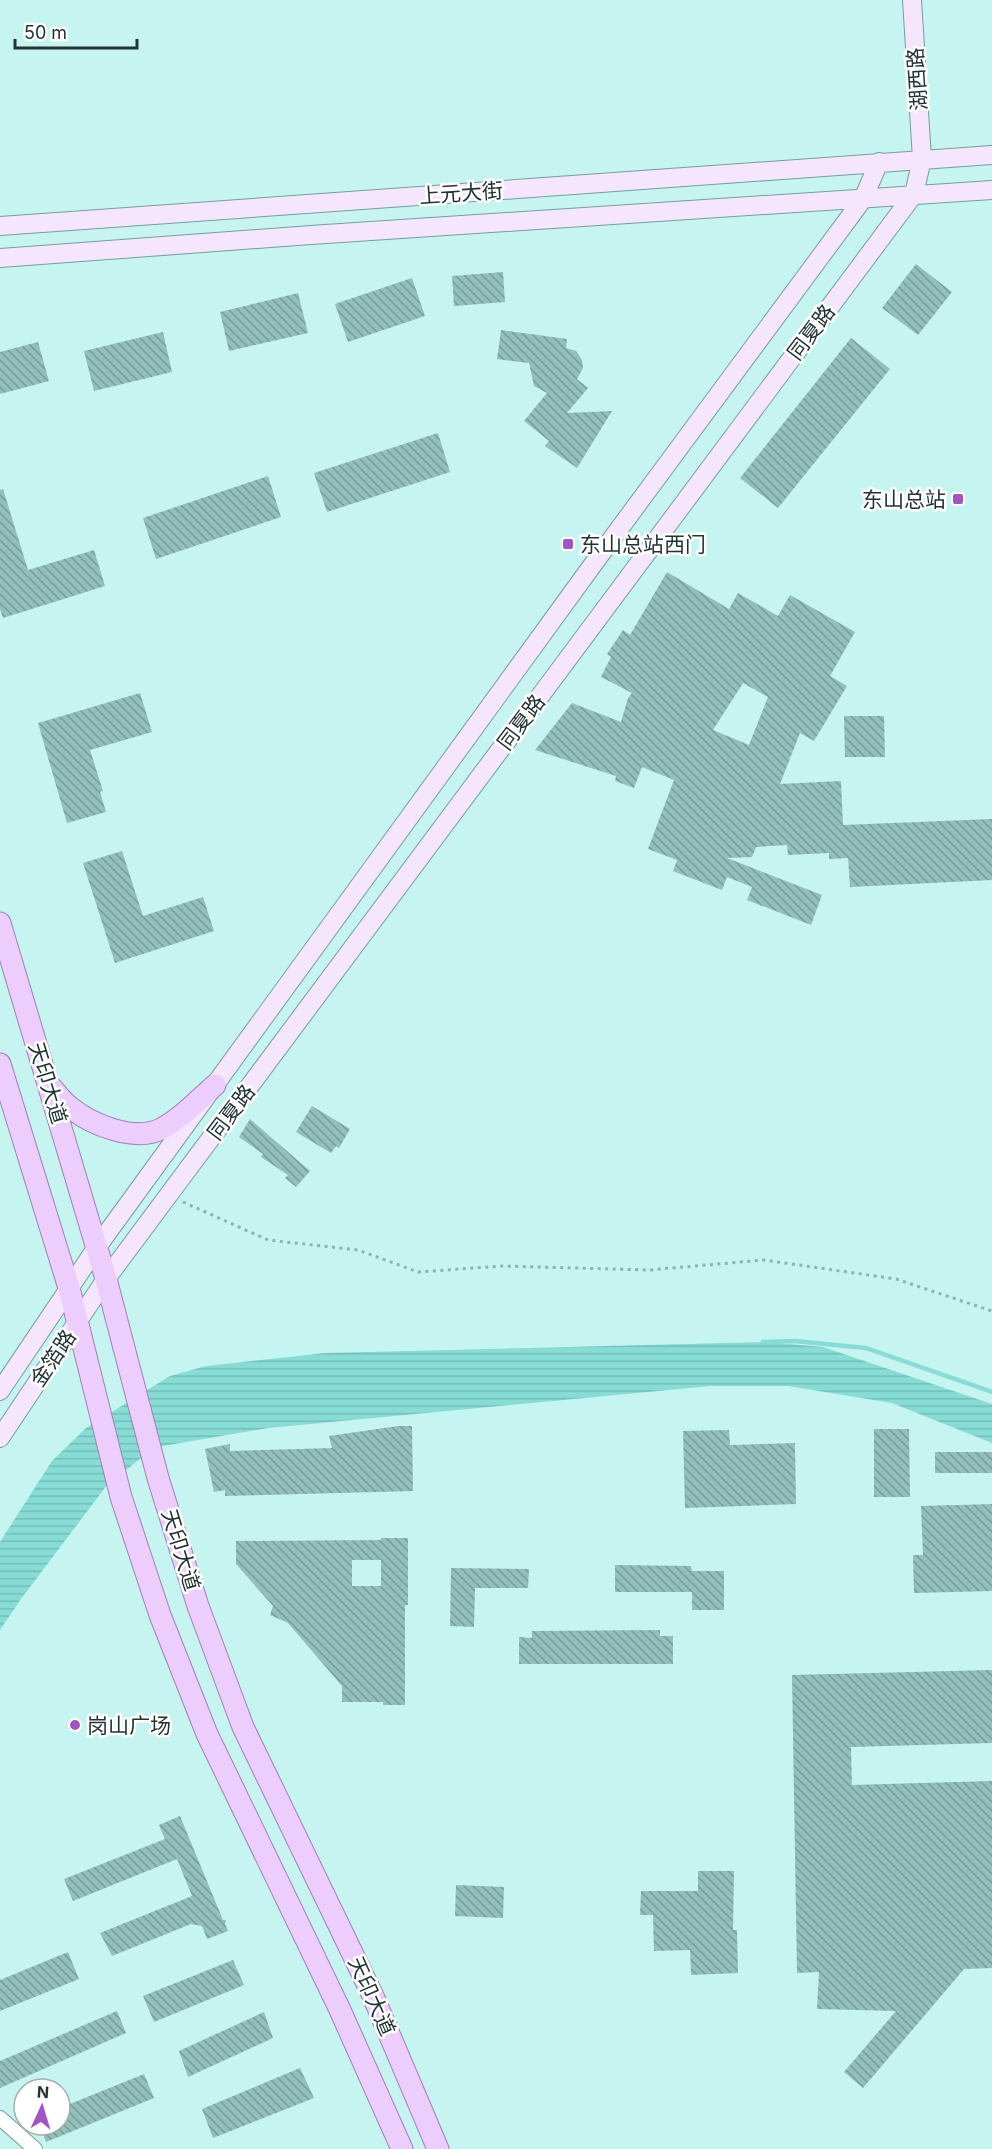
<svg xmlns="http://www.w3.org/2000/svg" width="992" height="2149" font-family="Inter,'Noto Sans SC',sans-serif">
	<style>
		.water { fill: url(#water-rules) }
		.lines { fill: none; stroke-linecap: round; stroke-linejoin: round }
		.stream { stroke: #87dcd6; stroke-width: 4.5 }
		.building { fill: url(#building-back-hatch); fill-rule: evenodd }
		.minor-casing { stroke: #749f9b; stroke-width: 16 }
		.secondary-casing { stroke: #749f9b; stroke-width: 20 }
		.primary-casing { stroke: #9e82b3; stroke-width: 23 }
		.path { stroke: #8eb2af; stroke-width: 3; stroke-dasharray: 3 4.5; stroke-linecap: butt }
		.minor { stroke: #fff; stroke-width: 14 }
		.secondary { stroke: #f6e6fd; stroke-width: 18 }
		.primary { stroke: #edcdfb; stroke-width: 21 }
		.poi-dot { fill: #a253c4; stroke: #fff; stroke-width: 2 }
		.labels { text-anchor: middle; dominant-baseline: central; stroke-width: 5; stroke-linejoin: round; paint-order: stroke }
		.street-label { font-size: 21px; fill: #223432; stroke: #fff }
		.poi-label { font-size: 21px; fill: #223432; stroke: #fff; text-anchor: start }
	</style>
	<defs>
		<pattern id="water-rules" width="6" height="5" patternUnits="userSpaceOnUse" patternTransform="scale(1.5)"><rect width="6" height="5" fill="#87dcd6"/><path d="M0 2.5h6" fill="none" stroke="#74bdb8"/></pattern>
		<pattern id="building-back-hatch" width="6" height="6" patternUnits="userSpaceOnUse" patternTransform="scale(1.5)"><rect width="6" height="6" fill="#93bfbb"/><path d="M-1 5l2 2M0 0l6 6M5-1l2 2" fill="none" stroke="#789c99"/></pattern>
	</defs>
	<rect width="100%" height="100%" fill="#c6f4f0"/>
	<!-- water -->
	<path class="water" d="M767,1342L823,1347L992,1404V1443L892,1403L788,1386H711L268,1428L163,1446L140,1459L107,1485L21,1599L0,1630V1542L52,1461L86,1428L170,1376L206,1366L325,1353Z"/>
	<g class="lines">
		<!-- stream -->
		<path class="stream" d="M763,1342L795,1341L866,1348L992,1392"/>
	</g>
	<!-- building -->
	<path class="building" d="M916,264L952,292L918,335L882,308Z
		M503,272L505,302L454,306L452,276Z
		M412,278L425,316L348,342L335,304Z
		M298,293L308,333L229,351L220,312Z
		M501,330L567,339L566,348L576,351L582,360L583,368L577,379L588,388L567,413L612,411L577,468L545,446L549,441L524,421L547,393L534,386L529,363L497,359Z
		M163,332L172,372L94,391L84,351Z
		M851,338L890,369L778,508L740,478Z
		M38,342L49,381L0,394V352Z
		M438,433L450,472L327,512L314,473Z
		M268,476L281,517L156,559L143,518Z
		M3,489L28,570L94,550L105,586L3,618L0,609V490Z
		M667,572L729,609L738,593L778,616L790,595L855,632L830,676L847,686L814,741L800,733L780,784L841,781L843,825L992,819V880L850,887L848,858L829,859V853L788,855L787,845L756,847L752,857L727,858L822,895L811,925L747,900L752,887L727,877L722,890L673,871L677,860L648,849L674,780L642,767L634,788L615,781L616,776L535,750L572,703L621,722L628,698L632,693L601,677L611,657L607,654L623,630L630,635ZM743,683L768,697L749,745L713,730Z
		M140,693L152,732L90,750L103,791L100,792L106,812L67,823L38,723Z
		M844,716H884L885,757H845Z
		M122,851L143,916L203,897L214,931L115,963L83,863Z
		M312,1106L350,1129L339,1148L336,1146L331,1153L296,1132Z
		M250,1119L310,1171L296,1187L285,1178L288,1175L261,1157L263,1154L239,1137Z
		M398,1426H412L413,1491L225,1496V1490L214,1492L205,1449L230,1444V1451L332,1448L329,1436Z
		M874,1429H909L910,1497H874Z
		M729,1430L730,1445L795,1443L796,1504L685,1508L683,1431Z
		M935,1452H992V1473H935Z
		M992,1504V1591L914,1593L913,1555H923L921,1506Z
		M381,1538H408V1605H405V1705H383V1702H342V1686L288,1623L270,1615L273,1606L236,1564V1541L381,1540ZM352,1560H381V1586H352Z
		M615,1565L691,1566L692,1571H724V1610H692V1592H615Z
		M451,1568L529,1569L528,1588H475L474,1627L450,1626Z
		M660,1630V1636H673V1664H519V1637L532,1638V1631Z
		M992,1670V1743L851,1747L852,1785L992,1781V1968L964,1969L863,2088L844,2072L896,2011L817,2009L819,1972L797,1973L792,1675Z
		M180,1816L223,1920H226L225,1924L228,1931L207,1939L202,1926L191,1924L112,1956L100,1933L192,1896L177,1859L73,1901L64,1879L165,1839L159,1825Z
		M698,1871H734L733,1930H737L738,1973L691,1975L690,1950L654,1951L653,1915H640L641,1891H698Z
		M456,1885L504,1887L503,1918L455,1916Z
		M68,1952L79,1979L0,2011V1980Z
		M233,1960L244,1985L154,2022L143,1996Z
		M117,2011L126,2033L0,2088V2061Z
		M264,2012L273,2038L188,2077L179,2051Z
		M300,2068L314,2098L213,2138L202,2109Z
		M144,2074L154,2098L46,2142L40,2125H60V2108Z"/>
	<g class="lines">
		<defs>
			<path id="minor" d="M0,2118L35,2149"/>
			<path id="secondary" d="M0,226L992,155
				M0,258L311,235L992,190
				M0,1391L97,1247L594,563L863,199L879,162
				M0,1438L106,1279L914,194L922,159L912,0"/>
			<path id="primary" d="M0,923L106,1279L158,1478L198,1606L243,1727L373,1996L438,2149
				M0,1064L69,1288L121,1497L160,1615L207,1734L340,2010L402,2149
				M52,1088C58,1095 63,1102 71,1108C92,1125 135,1142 161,1129C182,1118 198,1100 215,1085"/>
		</defs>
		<!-- minor casing -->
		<use href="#minor" class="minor-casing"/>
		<!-- secondary casing -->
		<use href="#secondary" class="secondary-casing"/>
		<!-- primary casing -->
		<use href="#primary" class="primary-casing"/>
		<!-- path -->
		<path class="path" d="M183,1202L268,1240L358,1250L418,1272L502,1266L649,1270L764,1260L896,1279L992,1311"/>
		<!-- minor -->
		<use href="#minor" class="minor"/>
		<!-- secondary -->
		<use href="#secondary" class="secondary"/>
		<!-- primary -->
		<use href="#primary" class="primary"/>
	</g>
	<!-- markers -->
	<g class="poi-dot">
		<rect x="952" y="493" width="12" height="12" rx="3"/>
		<rect x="562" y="538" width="12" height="12" rx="3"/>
		<circle cx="75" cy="1725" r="6"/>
	</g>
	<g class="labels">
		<!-- street labels -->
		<g class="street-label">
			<text transform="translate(917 79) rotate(-94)">湖西路</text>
			<text transform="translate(461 193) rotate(-4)">上元大街</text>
			<text transform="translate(811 332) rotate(-53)">同夏路</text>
			<text transform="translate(521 722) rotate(-53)">同夏路</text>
			<text transform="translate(48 1083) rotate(73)">天印大道</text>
			<text transform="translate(231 1112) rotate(-53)">同夏路</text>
			<text transform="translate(53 1358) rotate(-56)">金箔路</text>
			<text transform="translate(181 1550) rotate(73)">天印大道</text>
			<text transform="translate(372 1996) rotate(66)">天印大道</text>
		</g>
		<!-- poi labels -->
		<g class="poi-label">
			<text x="946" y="499" text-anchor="end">东山总站</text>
			<text x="580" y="544">东山总站西门</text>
			<text x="87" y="1725">岗山广场</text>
		</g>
	</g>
	<!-- north arrow -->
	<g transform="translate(42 2107) rotate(4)"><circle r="28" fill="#ffffff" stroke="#a7aead" stroke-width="1.5"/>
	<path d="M0-4.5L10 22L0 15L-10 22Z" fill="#a253c4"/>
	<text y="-9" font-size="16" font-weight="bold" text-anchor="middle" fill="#223432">N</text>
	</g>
	<!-- scale -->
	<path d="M15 39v9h122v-9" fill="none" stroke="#223432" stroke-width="3"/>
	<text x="24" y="39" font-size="18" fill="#223432" stroke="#ffffff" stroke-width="4.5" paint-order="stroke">50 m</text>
</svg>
